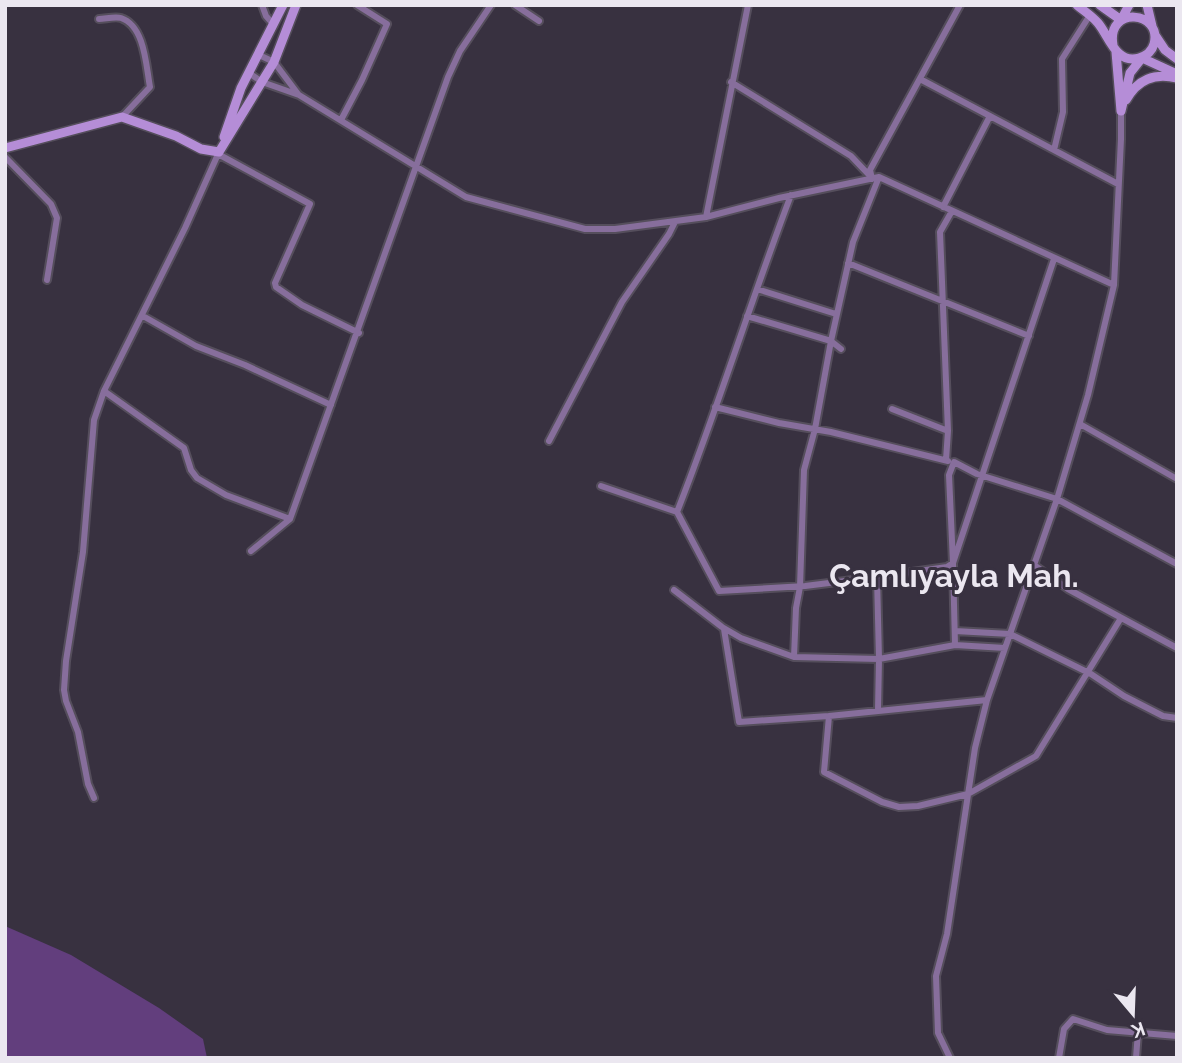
<svg xmlns="http://www.w3.org/2000/svg" width="1182" height="1063" font-family="Raleway,sans-serif">
	<style>
		.green { fill: #623e7d }
		.lines { fill: none; stroke-linecap: round; stroke-linejoin: round }
		.street-casing { stroke: #554e5c; stroke-width: 10 }
		.secondary-casing { stroke: #554e5c; stroke-width: 12 }
		.street { stroke: #876e9c; stroke-width: 6 }
		.secondary { stroke: #b58dd7; stroke-width: 9 }
		.labels { text-anchor: middle; dominant-baseline: central; stroke-width: 6; stroke-linejoin: round; paint-order: stroke }
		.district-label { font-size: 32px; font-weight: bold; fill: #ebe7f0; stroke: #383140 }
	</style>
	<rect width="100%" height="100%" fill="#383140"/>
	<!-- green -->
	<path class="green" d="M5,926L71,955L159,1008L203,1039L207,1058H5Z"/>
	<g class="lines">
		<defs>
			<path id="street" d="M262,5L266,16L274,25
				M515,5L539,21
				M99,19C105,19 115,16 121,18C145,26 146,66 150,87L122,117
				M259,55L274,62L298,94
				M249,73L262,82L299,95L466,197L585,229H615L706,217L779,198L879,177L1114,285
				M920,79L1118,184
				M731,82L851,156L871,177
				M341,120L362,80L387,24L357,5
				M1054,150L1063,112L1062,59L1090,15
				M218,154L310,204L275,283L276,287L302,305L359,333
				M5,157L51,204L57,218L47,280
				M872,179L870,170L960,5
				M943,207L990,116
				M706,217L748,5
				M848,263L1029,336
				M757,289L836,314
				M143,316L196,346L245,365L331,405
				M747,316L831,341L815,429L804,470L800,587L796,608L794,657
				M841,349L831,341L853,242L879,177
				M104,391L184,448L191,470L197,478L226,495L290,519
				M715,407L779,423L831,432L948,461
				M892,409L948,431
				M1080,424L1177,479
				M549,441L622,302L669,234L675,222
				M946,460L948,431L940,232L952,211
				M601,486L677,512L719,591L805,586L877,577
				M677,512C718,408 751,300 791,195
				M251,551L290,519L448,77L460,51L491,5
				M1034,565L1068,589L1177,648
				M674,590L722,627L741,638L794,657L879,659L877,577L947,567L953,563L949,475L954,462L977,474L1057,499L1177,564
				M724,629L739,722L829,716
				M955,631L1010,634L1091,674L1124,696L1163,716L1177,718
				M1005,648L955,645L953,563L1054,259
				M987,700L829,716L824,772L882,802L899,807L918,806L968,794L1036,756L1121,618
				M878,710L879,659L955,645
				M94,798L88,784L78,732L66,701L64,690L66,661L83,552L94,420L104,391L185,228L219,152
				M950,1058L938,1033L936,976L947,934L975,748L987,700L1057,499L1088,395L1114,285L1121,139V111
				M1059,1058L1064,1029L1073,1019L1107,1030L1177,1036
				M1136,1058L1138,1032"/>
			<path id="secondary" d="M1077,5C1084,11 1092,16 1098,23C1109,36 1116,65 1139,58C1146,56 1152,51 1154,44C1163,11 1106,5 1113,45
				M1100,5L1121,20L1129,5
				M1147,5L1152,26
				M1155,35L1165,50L1177,59
				M1116,52L1121,111L1130,73L1142,58L1177,74
				M1126,100C1138,79 1154,73 1177,78
				M224,137L241,88L283,5
				M5,148L122,117L176,136L201,149L219,152
				M219,152L274,62L296,5"/>
		</defs>
		<!-- street casing -->
		<use href="#street" class="street-casing"/>
		<!-- secondary casing -->
		<use href="#secondary" class="secondary-casing"/>
		<!-- street -->
		<use href="#street" class="street"/>
		<!-- secondary -->
		<use href="#secondary" class="secondary"/>
	</g>
	<g class="labels">
		<!-- district labels -->
		<g class="district-label">
			<text x="954" y="575">Çamlıyayla Mah.</text>
		</g>
	</g>
	<!-- border -->
	<rect width="1182" height="1063" fill="none" stroke="#ebe7f0" stroke-width="14"/>
	<!-- north arrow -->
	<g transform="translate(1133 1014) rotate(161)" stroke="#383140" stroke-width="5" paint-order="stroke">
	<path d="M0-5L12 26L0 18L-12 26Z" fill="#ebe7f0"/>
	<text y="-10" font-size="19" font-weight="bold" text-anchor="middle" fill="#ebe7f0">K</text>
	</g>
</svg>
